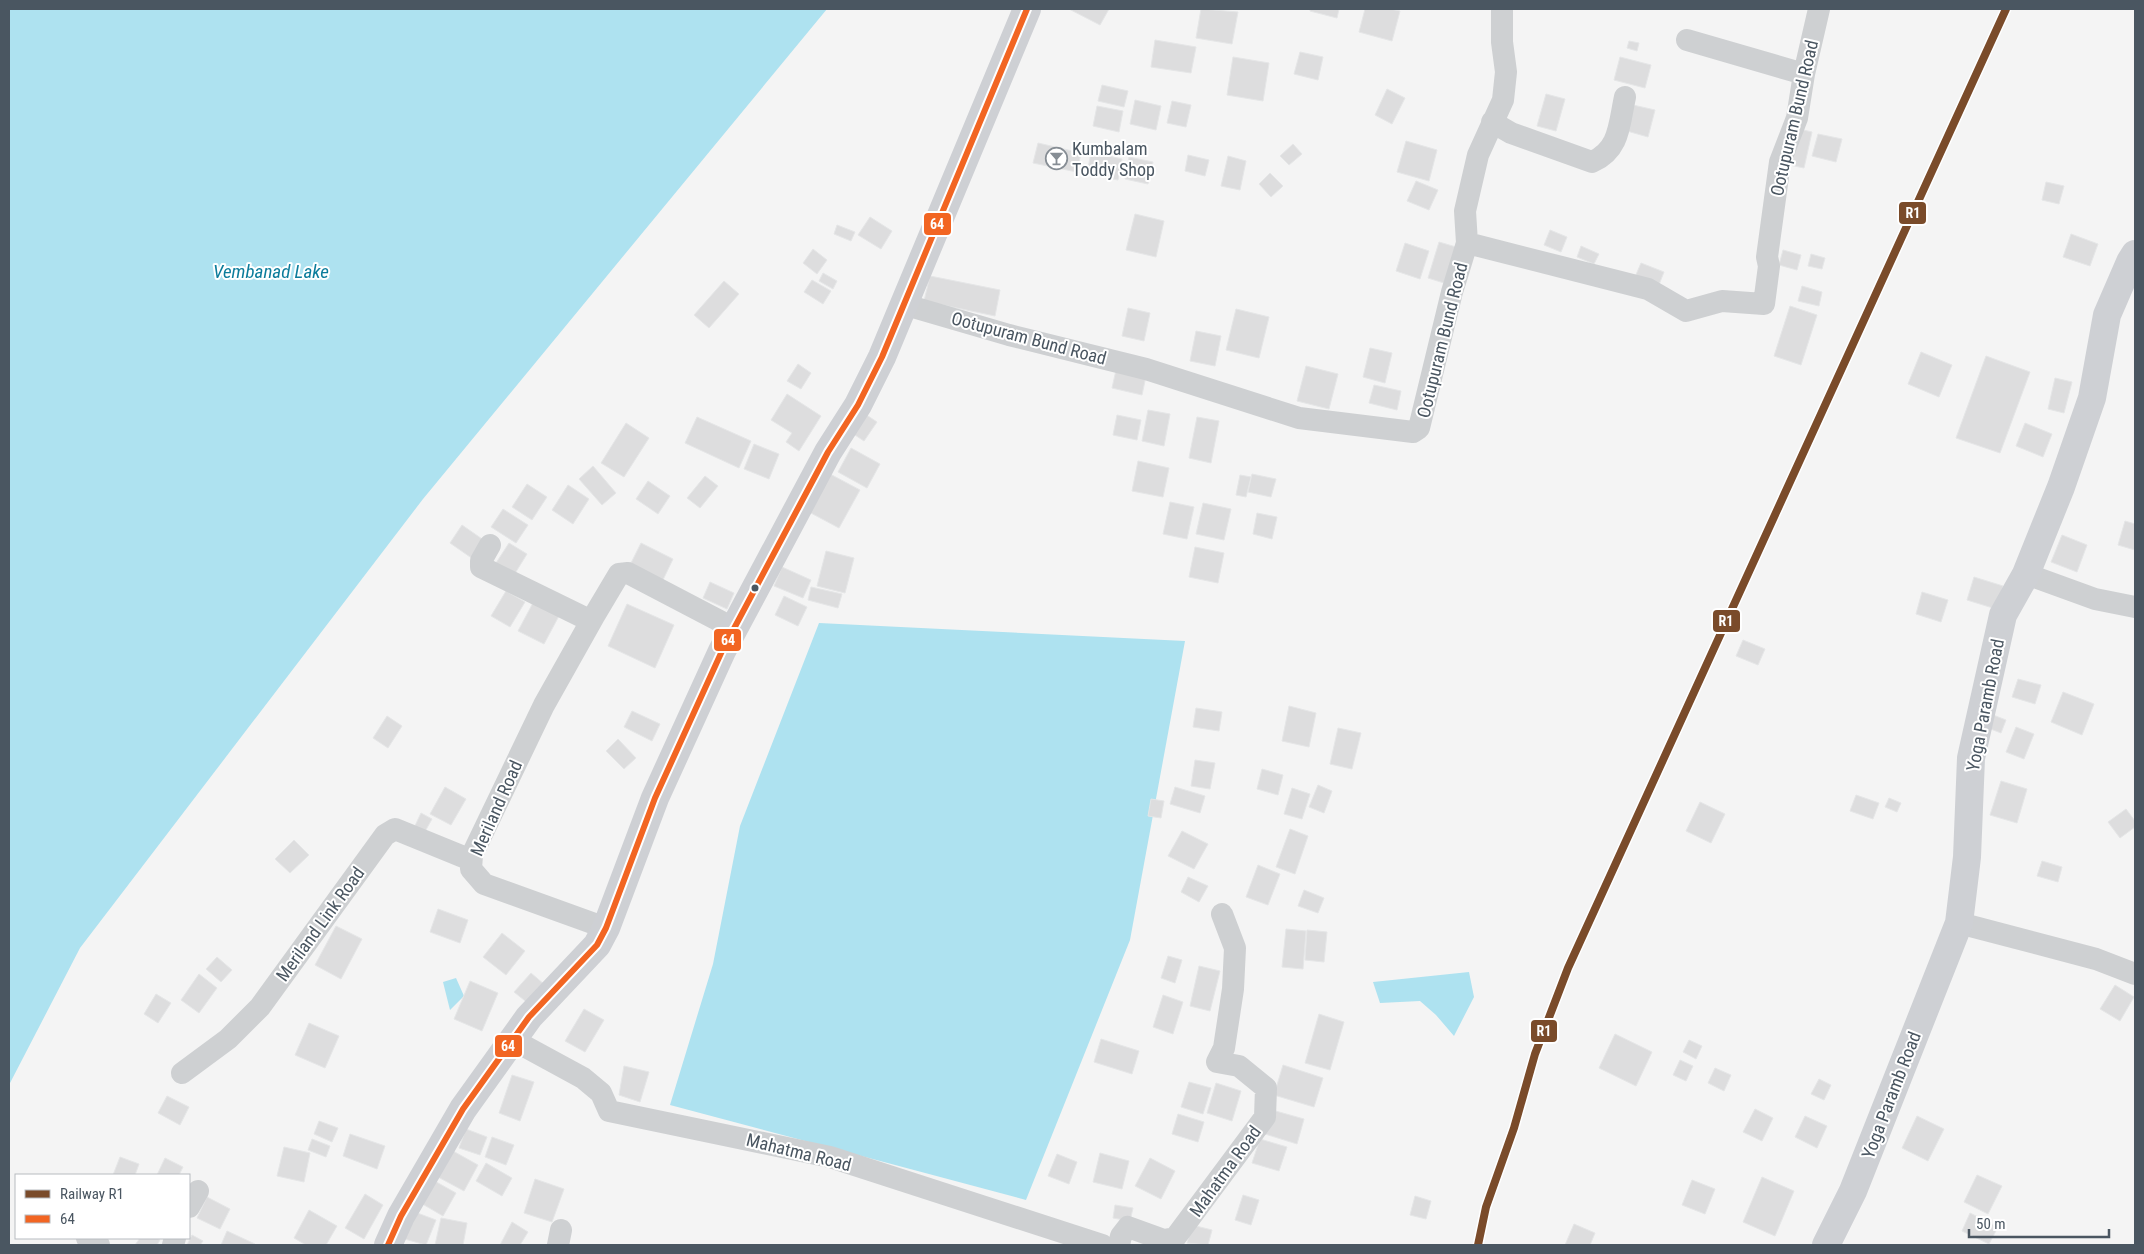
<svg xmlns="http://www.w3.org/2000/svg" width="2144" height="1254" font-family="'Roboto Condensed',sans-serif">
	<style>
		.water { fill: #aee2f0 }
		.building { fill: #ddddde; stroke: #e5e6e7 }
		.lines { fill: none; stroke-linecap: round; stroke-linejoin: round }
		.street { stroke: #ced0d2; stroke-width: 22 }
		.secondary { stroke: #ced0d4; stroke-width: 28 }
		.bus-1-casing { stroke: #fff; stroke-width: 10 }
		.bus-1 { stroke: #f26522; stroke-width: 6 }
		.rail-1-casing { stroke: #fff; stroke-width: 11 }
		.rail-1 { stroke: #7a4b2a; stroke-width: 8 }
		.bus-dot { fill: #4a5661; stroke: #fff; stroke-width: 2 }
		.labels { text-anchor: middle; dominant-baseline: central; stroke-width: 4; stroke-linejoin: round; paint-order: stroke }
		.street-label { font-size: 18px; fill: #4a5661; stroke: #fff }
		.poi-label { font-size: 18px; fill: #4a5661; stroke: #fff; text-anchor: start }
		.water-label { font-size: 19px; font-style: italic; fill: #0c7c9b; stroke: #fff }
		.line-badge { stroke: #fff; stroke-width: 2 }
		.badge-label { font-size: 14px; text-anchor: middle; font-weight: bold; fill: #fff }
	</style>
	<rect width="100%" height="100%" fill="#f4f4f4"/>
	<!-- water -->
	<path class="water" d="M9,9H827L423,499L80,948L9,1085Z
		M819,623L1185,641L1130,940L1026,1200L670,1105L713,964L740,826Z
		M1469,972L1474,997L1454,1036L1436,1015L1420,1001L1380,1003L1373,982Z
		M456,978L464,996L450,1010L443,982Z"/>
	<!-- building -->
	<path class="building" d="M1069,9H1109L1100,25Z
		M1201,9L1238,12L1232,44L1196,38Z
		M1310,9H1339L1337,18L1310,11Z
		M1365,9H1390L1400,11L1392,41L1359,32Z
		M1155,40L1196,47L1191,73L1151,67Z
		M1629,41L1639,43L1637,51L1627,48Z
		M1300,52L1323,57L1318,80L1294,74Z
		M1233,57L1269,63L1263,101L1227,95Z
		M1620,57L1651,65L1645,88L1614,80Z
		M1102,85L1128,91L1124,107L1098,101Z
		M1387,89L1405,98L1392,124L1375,115Z
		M1546,94L1565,99L1556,131L1537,126Z
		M1135,100L1161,106L1156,130L1130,124Z
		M1172,101L1191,105L1186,127L1167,123Z
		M1633,105L1655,110L1648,137L1627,131Z
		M1097,106L1123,111L1119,132L1093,126Z
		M1799,129L1812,132L1804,168L1785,164Z
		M1818,134L1842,139L1836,162L1812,156Z
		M1406,141L1437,150L1429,181L1397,172Z
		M1038,143L1081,153L1077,172L1033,163Z
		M1293,144L1302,154L1289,165L1280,156Z
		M1091,152L1122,159L1118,180L1087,174Z
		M1188,155L1209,160L1205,176L1185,171Z
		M1228,156L1246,161L1240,190L1221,186Z
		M1129,157L1153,162L1148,184L1125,179Z
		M1270,173L1283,186L1271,197L1259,184Z
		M1416,181L1438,190L1429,210L1407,201Z
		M2046,182L2064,186L2059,204L2042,200Z
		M1135,214L1164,221L1156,257L1126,250Z
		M870,217L892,231L881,249L858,235Z
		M837,225L855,232L851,241L834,234Z
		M1550,230L1567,237L1561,252L1544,245Z
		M2071,234L2098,244L2090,266L2063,257Z
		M1439,242L1456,247L1444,283L1428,278Z
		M1405,243L1429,251L1420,279L1396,271Z
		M1581,246L1599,254L1594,264L1577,257Z
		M813,249L827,260L817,274L803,263Z
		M1783,250L1801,255L1797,270L1779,265Z
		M1811,254L1825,258L1822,269L1808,266Z
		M1641,263L1664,272L1658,287L1635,277Z
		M823,273L837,281L833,289L819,281Z
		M930,276L1000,290L995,316L924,301Z
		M812,280L831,291L823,304L804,292Z
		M724,281L739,294L709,328L694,315Z
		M1802,286L1822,292L1819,306L1798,301Z
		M1790,306L1817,315L1801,365L1774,356Z
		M1128,308L1150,313L1144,341L1122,336Z
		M1236,309L1269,317L1259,358L1226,350Z
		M1196,331L1221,336L1215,366L1190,361Z
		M1370,348L1392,353L1385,383L1363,377Z
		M1921,352L1952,365L1939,397L1908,384Z
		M1986,356L2030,372L2000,453L1956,438Z
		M798,364L811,373L801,389L787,381Z
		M1306,366L1338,374L1329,409L1297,401Z
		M1116,370L1146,376L1142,395L1112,388Z
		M2055,378L2072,382L2064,413L2048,409Z
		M1374,385L1401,391L1397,410L1369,403Z
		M787,394L821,416L799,451L786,442L792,433L771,420Z
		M1148,410L1170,414L1164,446L1142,441Z
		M862,412L877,422L864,441L849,431Z
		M1117,415L1141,420L1137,440L1113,435Z
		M697,417L751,441L739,468L685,443Z
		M1197,417L1219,421L1211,463L1189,458Z
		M626,423L649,438L624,477L601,463Z
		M2025,423L2052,434L2043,457L2016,446Z
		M754,444L779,454L769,479L744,469Z
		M851,448L880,464L867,488L838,472Z
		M1138,461L1169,468L1163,497L1132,491Z
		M593,466L616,493L602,505L579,479Z
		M830,474L860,490L839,528L809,512Z
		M1252,474L1276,479L1271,497L1248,492Z
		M1240,475L1251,477L1246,497L1236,495Z
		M705,476L718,486L700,508L687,498Z
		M648,481L670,496L658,514L636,499Z
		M527,484L547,497L532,520L512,507Z
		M568,485L589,499L573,524L552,510Z
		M1170,502L1194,507L1187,539L1163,534Z
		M1203,503L1231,509L1224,540L1196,534Z
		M503,509L528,525L516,543L491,527Z
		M1257,513L1277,517L1272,539L1253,534Z
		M2125,521L2135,524V550L2118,545Z
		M462,525L485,541L473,559L450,543Z
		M2062,535L2087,545L2077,572L2051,562Z
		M509,543L527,554L514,575L496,563Z
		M641,543L673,559L661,584L629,567Z
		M1195,547L1224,553L1218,583L1189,577Z
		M826,551L854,558L845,593L817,586Z
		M782,567L811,580L803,598L774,586Z
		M1974,577L2003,586L1996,609L1967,600Z
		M710,582L734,593L727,609L703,598Z
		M811,587L842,594L838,608L808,600Z
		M506,591L525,602L510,627L491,616Z
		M1922,592L1948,600L1941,622L1916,614Z
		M784,596L807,607L798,626L775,615Z
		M534,601L560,614L544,644L518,631Z
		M627,604L674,625L655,668L608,646Z
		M1743,640L1765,649L1758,665L1736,656Z
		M2018,679L2041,685L2035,704L2012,697Z
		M2063,692L2094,704L2082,735L2051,722Z
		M1289,706L1316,713L1309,747L1282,741Z
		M1196,708L1222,712L1219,731L1193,727Z
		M632,711L660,724L652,741L624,727Z
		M1988,713L2006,720L2001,733L1983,726Z
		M387,716L402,726L388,748L373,738Z
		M2016,727L2034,734L2024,759L2006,752Z
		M1338,728L1361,733L1352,769L1330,764Z
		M618,739L636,758L624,769L606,751Z
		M1195,760L1215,763L1210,789L1191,786Z
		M1262,769L1283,775L1278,795L1257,789Z
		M2001,781L2027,789L2017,823L1990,815Z
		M1318,785L1332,791L1324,813L1309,807Z
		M445,787L466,799L451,825L430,814Z
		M1175,787L1205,796L1200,813L1170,804Z
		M1292,788L1310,794L1302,819L1284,814Z
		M1856,795L1879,803L1873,819L1850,811Z
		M1889,798L1901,803L1897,812L1885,807Z
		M1151,799L1164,801L1161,818L1148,816Z
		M1700,802L1725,814L1711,843L1686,831Z
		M2126,809L2135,821V827L2120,838L2108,822Z
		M421,813L432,819L423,835L413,830Z
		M1290,829L1308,836L1295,874L1276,867Z
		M1182,831L1208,844L1194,869L1168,856Z
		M294,840L309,855L290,873L275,859Z
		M2042,861L2062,867L2058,882L2037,876Z
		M1258,865L1280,874L1268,905L1246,897Z
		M1188,877L1208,886L1199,902L1181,892Z
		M1304,890L1324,898L1318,913L1298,906Z
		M438,909L468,920L460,943L430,932Z
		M336,926L362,939L341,979L315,965Z
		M1286,929L1306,931L1303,969L1282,967Z
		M1307,930L1327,932L1324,962L1305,960Z
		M502,933L525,951L506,975L483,957Z
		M1168,956L1182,960L1175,983L1161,978Z
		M217,957L232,970L221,982L206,969Z
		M1199,966L1220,971L1210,1011L1190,1006Z
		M531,973L545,985L529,1004L514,992Z
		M199,974L217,988L199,1013L181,1000Z
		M470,981L498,993L482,1031L454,1019Z
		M2115,985L2134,997L2120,1021L2100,1009Z
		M156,994L171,1003L158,1023L144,1014Z
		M1163,995L1183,1002L1173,1034L1153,1027Z
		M584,1009L604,1020L585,1052L565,1041Z
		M1319,1014L1344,1022L1330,1070L1305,1063Z
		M309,1023L339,1036L325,1068L295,1055Z
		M1615,1034L1652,1052L1636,1086L1599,1068Z
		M1101,1039L1139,1051L1132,1074L1094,1062Z
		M1689,1040L1702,1046L1696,1059L1683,1052Z
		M1680,1060L1693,1066L1686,1081L1673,1075Z
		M1283,1065L1323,1078L1314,1107L1274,1095Z
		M624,1066L649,1072L640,1102L619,1095Z
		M1715,1068L1731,1075L1724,1091L1708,1083Z
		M512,1075L534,1082L520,1121L499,1113Z
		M1819,1079L1831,1085L1824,1100L1811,1094Z
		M1189,1082L1211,1088L1203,1114L1181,1107Z
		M1216,1083L1241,1091L1232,1121L1207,1113Z
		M167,1096L189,1107L180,1125L158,1113Z
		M1755,1109L1773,1118L1762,1141L1743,1132Z
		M1272,1110L1304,1119L1297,1144L1265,1134Z
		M1178,1114L1204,1122L1198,1142L1172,1134Z
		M1805,1116L1827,1126L1817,1148L1795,1137Z
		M1917,1116L1944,1129L1928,1161L1902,1148Z
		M319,1121L338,1128L332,1142L314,1134Z
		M466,1129L487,1137L480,1155L459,1148Z
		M350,1134L385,1146L377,1169L343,1156Z
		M492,1137L514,1145L506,1165L485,1157Z
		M312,1139L330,1146L326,1157L308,1150Z
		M1260,1139L1287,1147L1279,1171L1252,1163Z
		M284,1147L310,1153L304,1182L277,1176Z
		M453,1151L478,1165L464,1191L438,1177Z
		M1100,1153L1129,1161L1122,1189L1093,1182Z
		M1057,1154L1077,1162L1069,1184L1048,1176Z
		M120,1157L139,1164L135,1175H113Z
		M165,1158L183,1167L179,1175H157Z
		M1150,1158L1175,1171L1161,1199L1135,1186Z
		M486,1163L512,1178L502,1196L476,1181Z
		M1977,1175L2002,1186L1988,1214L1964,1202Z
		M1762,1177L1794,1191L1775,1236L1743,1222Z
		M431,1179L456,1193L443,1216L419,1202Z
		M535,1179L564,1189L552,1222L524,1213Z
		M1692,1180L1715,1189L1705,1214L1682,1205Z
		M365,1194L383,1205L364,1239L345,1228Z
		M1243,1195L1259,1200L1251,1225L1235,1220Z
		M1415,1196L1431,1201L1426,1219L1410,1215Z
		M207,1197L230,1209L220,1229L197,1218Z
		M1115,1205L1133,1208L1130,1221L1113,1218Z
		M309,1210L337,1226L326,1245H306L294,1238Z
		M412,1211L436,1220L426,1245L401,1238Z
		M1970,1213L1998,1227L1989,1244L1962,1231Z
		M441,1218L467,1223L463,1245H435Z
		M512,1222L528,1232L520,1245H500Z
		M1574,1224L1595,1233L1590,1245H1565Z
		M1192,1225L1212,1230L1208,1245L1187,1243Z
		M227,1231L255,1244L254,1245H221Z
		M192,1235L203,1241L200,1245H187Z
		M140,1238H157L160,1240L157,1245H135Z"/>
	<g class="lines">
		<!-- street -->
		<path class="street" d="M1687,40L1804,74
			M1492,122L1511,133L1592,162C1620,150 1619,124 1625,97
			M1467,243L1648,289L1686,311L1722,301L1764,304L1769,266L1767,257L1780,162L1797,118L1804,74L1819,9
			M906,305L1009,335L1146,369L1299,418L1413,432L1419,428L1452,292L1467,243L1465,211L1478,155L1503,100L1506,72L1502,42V9
			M490,545L481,561V567L587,619L594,616L619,574L628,573L735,629
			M2026,574L2095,599L2135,607
			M594,616L544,705L472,855L471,869L484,884L606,928
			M1959,923L2096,959L2135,974
			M513,1040L583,1078L601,1093L609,1111L830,1157L1102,1245
			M182,1073L228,1039L260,1007L385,835L395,829L471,860
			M189,1207L198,1191
			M87,1238L99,1245
			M173,1245L175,1238
			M558,1245L561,1230
			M1119,1245L1121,1236L1128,1227L1164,1240L1175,1238L1265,1117L1266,1088L1239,1066L1217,1062L1224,1048L1233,989L1235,948L1222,914"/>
		<!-- secondary -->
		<path class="secondary" d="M388,1245L401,1216L463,1109L529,1017L597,945L606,928L655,798L722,651L828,452L858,405L882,357L1027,9
			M1826,1245L1853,1191L1959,923L1967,857L1971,758L2003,615L2026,574L2061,487L2092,398L2107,315L2130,262L2135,254"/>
		<defs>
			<path id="bus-1" d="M388,1245L401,1216L463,1109L529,1017L597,945L606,928L655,798L722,651L828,452L858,405L882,357L1027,9"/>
		</defs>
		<!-- bus-1 casing -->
		<use href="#bus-1" class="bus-1-casing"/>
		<!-- bus-1 -->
		<use href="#bus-1" class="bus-1"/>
		<defs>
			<path id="rail-1" d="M1478,1245L1486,1207L1514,1128L1535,1054L1568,968L2006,9"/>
		</defs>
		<!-- rail-1 casing -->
		<use href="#rail-1" class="rail-1-casing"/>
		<!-- rail-1 -->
		<use href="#rail-1" class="rail-1"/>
	</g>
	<!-- icons -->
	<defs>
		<symbol id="bar-ring" viewBox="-11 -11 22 22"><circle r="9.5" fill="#fff" stroke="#868d94" stroke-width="1.5"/><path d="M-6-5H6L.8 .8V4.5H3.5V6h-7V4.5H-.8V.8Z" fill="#868d94"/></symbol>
	</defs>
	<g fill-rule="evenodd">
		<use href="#bar-ring" x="1044" y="146" width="25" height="25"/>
	</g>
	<!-- markers -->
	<circle class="bus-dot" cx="755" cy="588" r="4.5"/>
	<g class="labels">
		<!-- street labels -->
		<g class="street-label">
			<text transform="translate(1794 118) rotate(-77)">Ootupuram Bund Road</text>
			<text transform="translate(1029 338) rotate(15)">Ootupuram Bund Road</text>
			<text transform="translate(1442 340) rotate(-76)">Ootupuram Bund Road</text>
			<text transform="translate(1985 705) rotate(-79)">Yoga Paramb Road</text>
			<text transform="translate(496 808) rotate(-66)">Meriland Road</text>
			<text transform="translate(320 924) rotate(-54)">Meriland Link Road</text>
			<text transform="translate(1891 1095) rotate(-69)">Yoga Paramb Road</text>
			<text transform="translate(799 1152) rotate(14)">Mahatma Road</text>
			<text transform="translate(1225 1171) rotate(-54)">Mahatma Road</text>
		</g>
		<!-- poi labels -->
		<g class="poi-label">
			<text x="1072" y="148">Kumbalam<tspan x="1072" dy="21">Toddy Shop</tspan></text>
		</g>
		<!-- water labels -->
		<g class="water-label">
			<text x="271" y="271">Vembanad Lake</text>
		</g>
	</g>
	<g class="line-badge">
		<rect x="1898" y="201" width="29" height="24" rx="5" fill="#7a4b2a"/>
		<rect x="923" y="212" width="29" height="24" rx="5" fill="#f26522"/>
		<rect x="1712" y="609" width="29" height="24" rx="5" fill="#7a4b2a"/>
		<rect x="713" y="628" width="29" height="24" rx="5" fill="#f26522"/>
		<rect x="1530" y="1019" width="28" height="24" rx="5" fill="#7a4b2a"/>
		<rect x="494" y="1034" width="29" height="24" rx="5" fill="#f26522"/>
	</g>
	<g class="badge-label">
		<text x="1913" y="218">R1</text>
		<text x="937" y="229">64</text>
		<text x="1726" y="626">R1</text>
		<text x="728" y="645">64</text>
		<text x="1544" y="1036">R1</text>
		<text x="508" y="1051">64</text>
	</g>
	<!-- border -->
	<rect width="2144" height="1254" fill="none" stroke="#4a5661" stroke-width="20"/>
	<!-- legend -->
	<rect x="15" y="1174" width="175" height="65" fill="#ffffff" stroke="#b7bbc0"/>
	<rect x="25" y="1190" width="25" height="8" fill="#7a4b2a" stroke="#b7bbc0"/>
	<text x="60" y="1199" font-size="15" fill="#4a5661">Railway R1</text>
	<rect x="25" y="1215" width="25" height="8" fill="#f26522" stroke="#b7bbc0"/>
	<text x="60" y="1224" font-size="15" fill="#4a5661">64</text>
	<!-- scale -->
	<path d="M1969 1229v8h140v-8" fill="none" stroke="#4a5661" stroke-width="2.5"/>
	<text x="1976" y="1229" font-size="15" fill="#4a5661" stroke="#ffffff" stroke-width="4" paint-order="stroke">50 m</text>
</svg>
